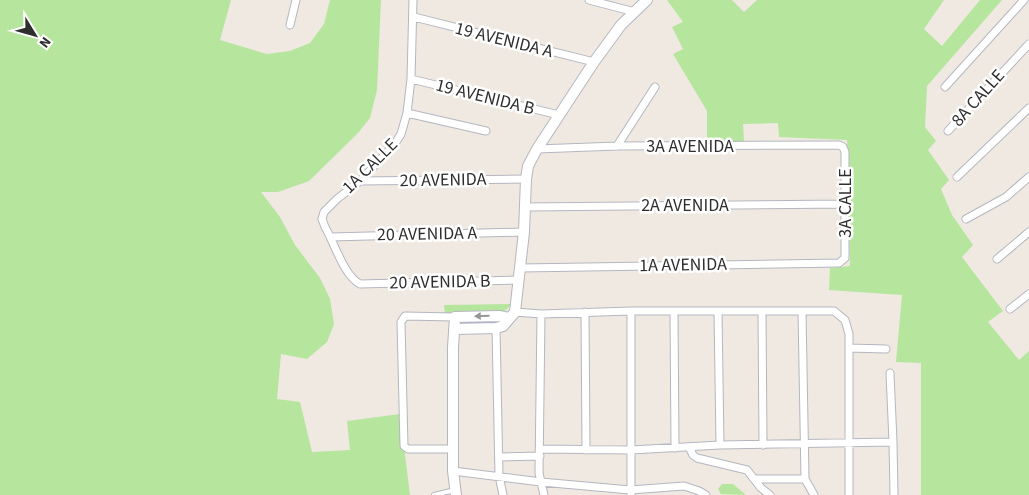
<svg xmlns="http://www.w3.org/2000/svg" width="1029" height="495" font-family="'Source Sans 3',sans-serif">
	<style>
		.green { fill: #b6e59e }
		.lines { fill: none; stroke-linecap: round; stroke-linejoin: round }
		.lane-casing { stroke: #b4b7c1; stroke-width: 6 }
		.street-casing { stroke: #b4b7c1; stroke-width: 9 }
		.secondary-casing { stroke: #b4b7c1; stroke-width: 12 }
		.lane { stroke: #fff; stroke-width: 4 }
		.street { stroke: #fff; stroke-width: 7 }
		.secondary { stroke: #fff; stroke-width: 10 }
		.oneway { fill: #969696 }
		.labels { text-anchor: middle; dominant-baseline: central; stroke-width: 5; stroke-linejoin: round; paint-order: stroke }
		.street-label { font-size: 18px; fill: #2e2e2e; stroke: #fff }
	</style>
	<rect width="100%" height="100%" fill="#efe9e1"/>
	<!-- green -->
	<path class="green" d="M0,0H231L220,40L267,54L290,51L310,43L324,24L330,0H381L377,90L370,118L358,133L309,181L278,192H261L280,217L295,245L320,278L330,299L334,324L327,342L307,359L281,354L277,399L300,402L312,452L350,450L347,421L400,414L410,495H0Z
		M667,0H732L744,12L757,0H944L924,29L942,46L980,0H1002L927,86L925,127L936,141L928,150L949,180L941,189L952,215L973,245L962,257L1003,311L988,322L1019,360L1029,351V495H921V363L896,362L902,295L829,290L830,268L850,266L847,140L779,137L778,123L743,124L744,141H707V111L673,54L683,49L672,27L683,22Z
		M512,304L506,310L498,314H445L444,305Z
		M722,484H733L746,495L721,494L718,489Z"/>
	<g class="lines">
		<defs>
			<path id="lane" d="M434,495L455,490"/>
			<path id="street" d="M413,0L411,79L407,113L401,134L394,145L360,181L337,199L324,212L322,219L325,227C334,242 344,276 360,284L519,280
				M589,0L635,12
				M414,17L594,62
				M290,25L296,0
				M411,79L559,115
				M945,87L1024,0
				M407,113L486,131
				M948,131L1029,44
				M617,146L655,87
				M957,177L1029,108
				M360,181L526,179
				M525,207L846,204
				M966,219L1006,197L1029,177
				M331,237L524,232
				M997,259L1029,232
				M521,268L839,263L845,258V152L843,147L839,145L617,146L537,149
				M1010,309L1029,294
				M674,311L675,448
				M718,311L720,445
				M762,311L763,445
				M515,312L541,314L631,311H834L845,320L849,334V495
				M585,312L586,450
				M541,314L539,473L544,495
				M496,328L499,476L503,495
				M849,348L886,349
				M893,442L894,495
				M689,447L693,455L697,458L747,470L761,488L770,495
				M453,449H408L404,446L401,322L405,316L455,317
				M540,449L631,450L720,445L893,442L890,373
				M499,457L540,456
				M453,471L541,482L630,490L684,486L699,491L706,495
				M755,479H805L802,311
				M805,479L814,495
				M631,495V311"/>
			<path id="secondary" d="M454,329L496,328L503,326L515,312L524,232L526,179L528,166L537,149L594,62L621,25L647,0
				M456,495L453,471V347L455,317L499,316L510,318"/>
		</defs>
		<!-- lane casing -->
		<use href="#lane" class="lane-casing"/>
		<!-- street casing -->
		<use href="#street" class="street-casing"/>
		<!-- secondary casing -->
		<use href="#secondary" class="secondary-casing"/>
		<!-- lane -->
		<use href="#lane" class="lane"/>
		<!-- street -->
		<use href="#street" class="street"/>
		<!-- secondary -->
		<use href="#secondary" class="secondary"/>
	</g>
	<!-- one-way arrows -->
	<defs><path id="oneway-solid" d="M-6-.8H1V-3.2L6.5 0L1 3.2V.8H-6Z" transform="scale(1.25)"/></defs>
	<use class="oneway" href="#oneway-solid" transform="translate(482 316) rotate(178)"/>
	<g class="labels">
		<!-- street labels -->
		<g class="street-label">
			<text transform="translate(504 40) rotate(14)">19 AVENIDA A</text>
			<text transform="translate(485 97) rotate(14)">19 AVENIDA B</text>
			<text transform="translate(978 98) rotate(-48)">8A CALLE</text>
			<text x="690" y="146">3A AVENIDA</text>
			<text transform="translate(370 166) rotate(-45)">1A CALLE</text>
			<text transform="translate(443 180) rotate(-1)">20 AVENIDA</text>
			<text transform="translate(845 203) rotate(-90)">3A CALLE</text>
			<text x="685" y="205">2A AVENIDA</text>
			<text transform="translate(427 234) rotate(-1)">20 AVENIDA A</text>
			<text transform="translate(683 265) rotate(-1)">1A AVENIDA</text>
			<text transform="translate(440 282) rotate(-1)">20 AVENIDA B</text>
		</g>
	</g>
	<!-- north arrow -->
	<g transform="translate(35 35) rotate(127)" stroke="#ffffff" stroke-width="4" paint-order="stroke">
	<path d="M0-4L9 19L0 12L-9 19Z" fill="#2e2e2e"/>
	<text y="-8" font-size="14" font-weight="bold" text-anchor="middle" fill="#2e2e2e">N</text>
	</g>
</svg>
